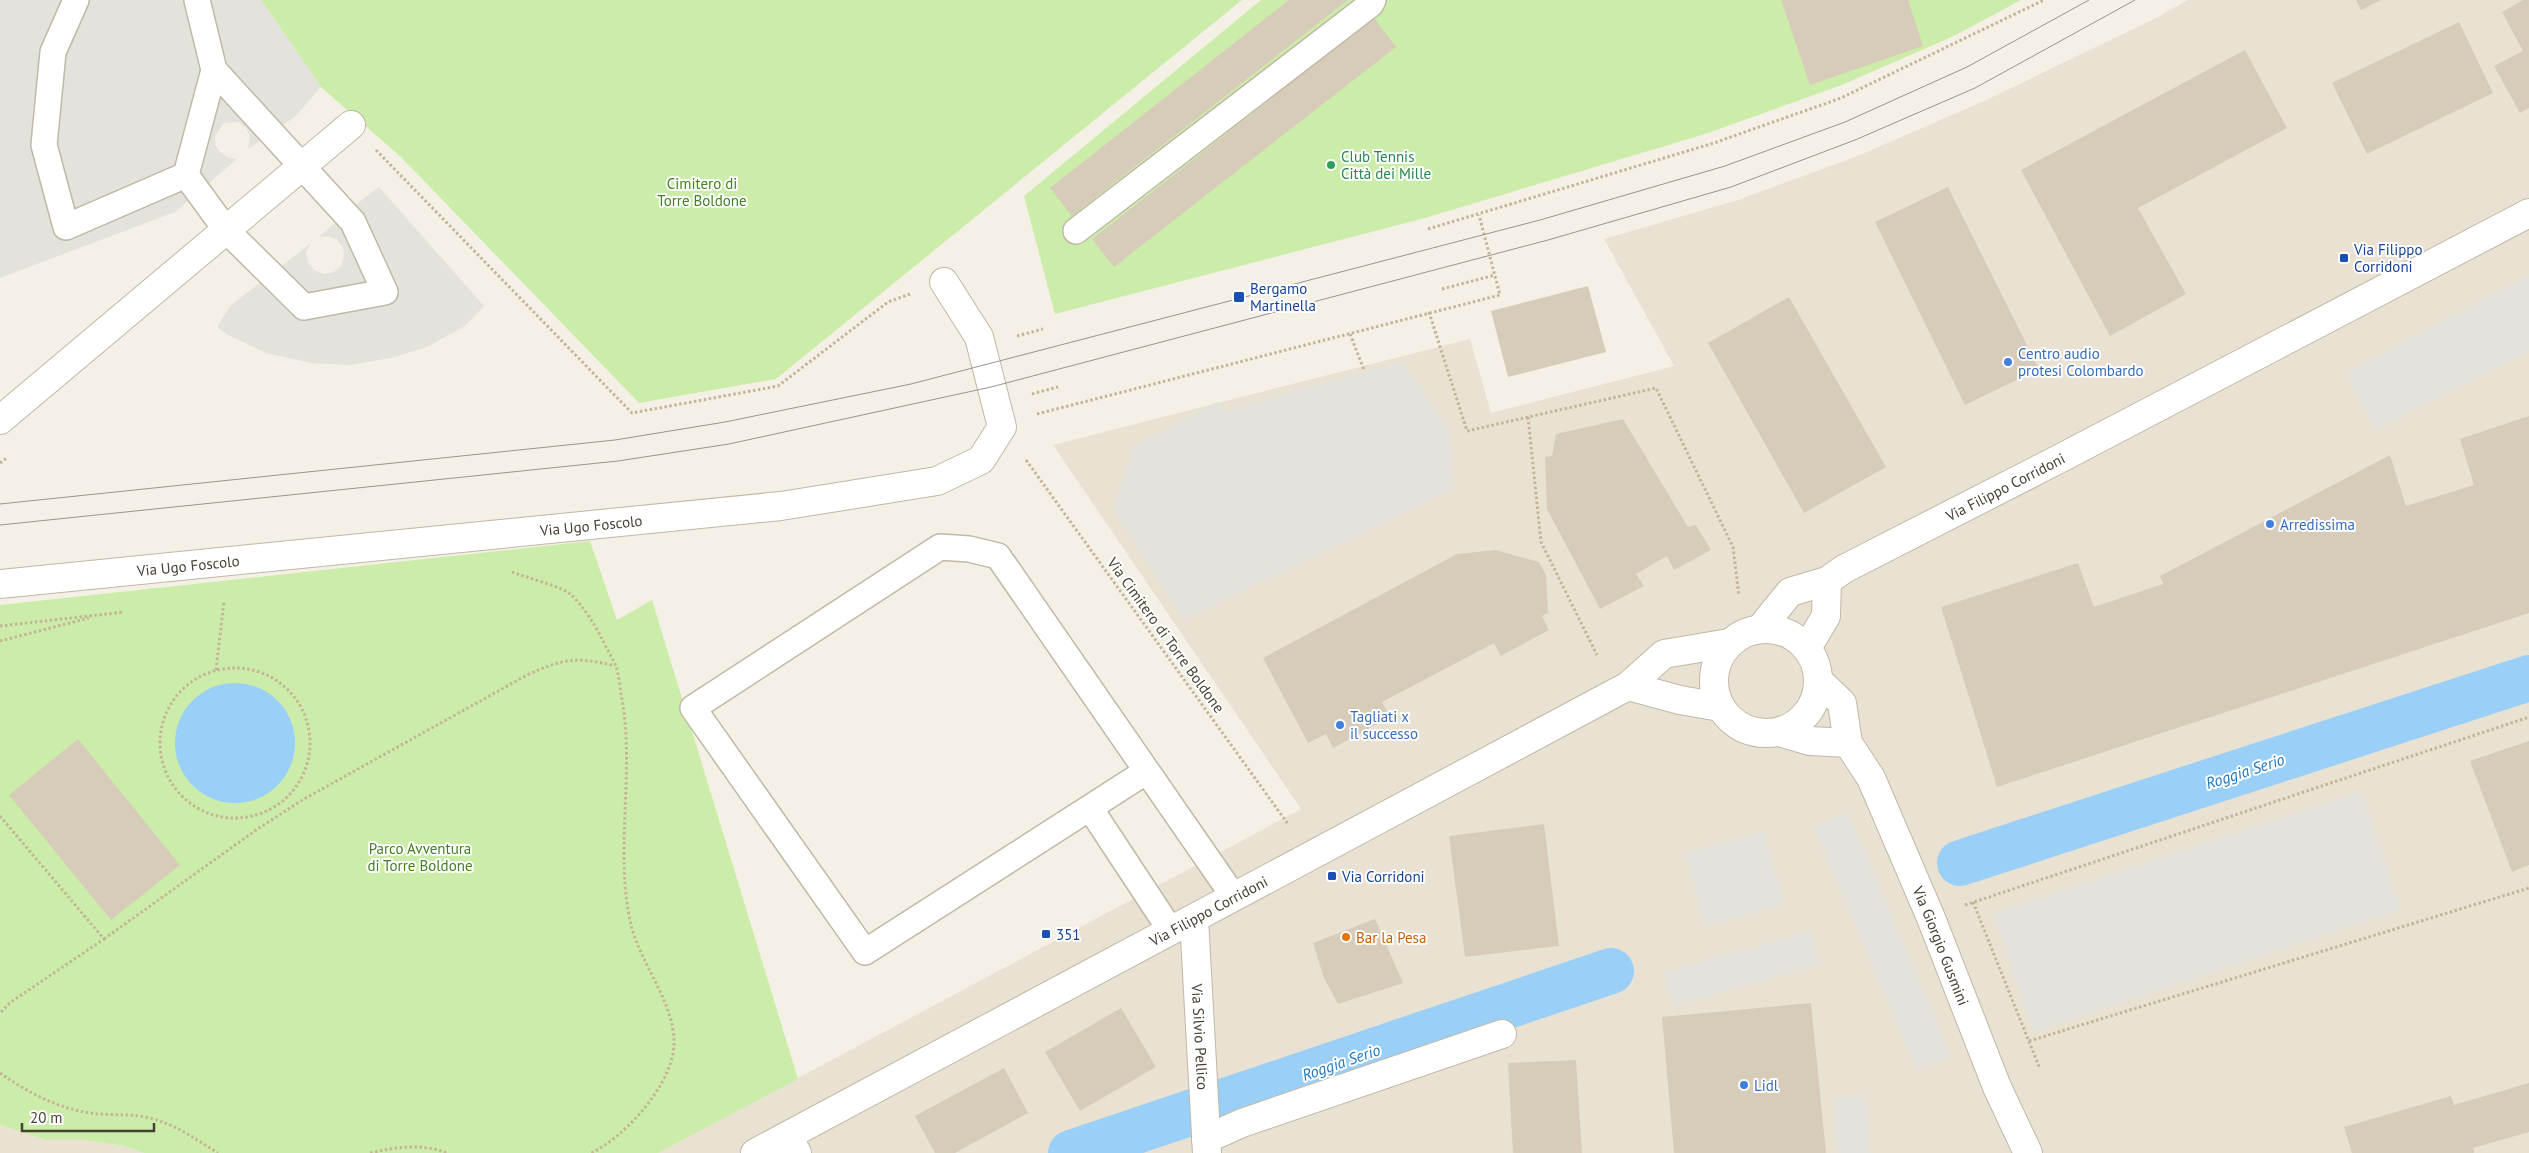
<svg xmlns="http://www.w3.org/2000/svg" width="2529" height="1153" font-family="'PT Sans',sans-serif">
	<style>
		.residential { fill: #e9e2d2 }
		.green { fill: #cceda9 }
		.parking { fill: #e4e2dd }
		.water { fill: #9acff8 }
		.lines { fill: none; stroke-linecap: round; stroke-linejoin: round }
		.canal { stroke: #9acff8; stroke-width: 46 }
		.building { fill: #d7ccb9 }
		.service-casing { stroke: #c1b8a6; stroke-width: 28 }
		.minor-casing { stroke: #c1b8a6; stroke-width: 30 }
		.tertiary-casing { stroke: #c1b8a6; stroke-width: 30 }
		.path { stroke: #c4b596; stroke-width: 3; stroke-dasharray: 2.5 2.5; stroke-linecap: butt }
		.service { stroke: #fff; stroke-width: 25 }
		.minor { stroke: #fff; stroke-width: 28 }
		.tertiary { stroke: #fff; stroke-width: 28 }
		.tram { stroke: #959595; stroke-width: 1 }
		.leisure-dot { fill: #2e9e5b; stroke: #fff; stroke-width: 2 }
		.transit-dot { fill: #1a4fb4; stroke: #fff; stroke-width: 2 }
		.shop-dot { fill: #3f7fe0; stroke: #fff; stroke-width: 2 }
		.food-dot { fill: #e8710a; stroke: #fff; stroke-width: 2 }
		.labels { text-anchor: middle; dominant-baseline: central; stroke-width: 4; stroke-linejoin: round; paint-order: stroke }
		.leisure-label { font-size: 15px; fill: #27864d; stroke: #fff; text-anchor: start }
		.park-label { font-size: 15px; fill: #428020; stroke: #fff }
		.transit-label { font-size: 15px; fill: #164399; stroke: #fff; text-anchor: start }
		.shop-label { font-size: 15px; fill: #366cbe; stroke: #fff; text-anchor: start }
		.street-label { font-size: 15px; fill: #474034; stroke: #fff }
		.food-label { font-size: 15px; fill: #c56008; stroke: #fff; text-anchor: start }
		.water-label { font-size: 16px; font-style: italic; fill: #2178bf; stroke: #fff }
	</style>
	<rect width="100%" height="100%" fill="#f4f0e5"/>
	<!-- residential -->
	<path class="residential" d="M2188,0H2529V1153H658L1301,809L1053,445L1470,339L1491,413L1674,366L1604,239L1738,200L1860,155L1984,101L2152,20Z
		M0,1125L46,1140H84L124,1146L144,1153H0Z"/>
	<!-- green -->
	<path class="green" d="M261,0H1242L776,379L639,403L401,157L321,87Z
		M1261,0H2021L1954,36L1839,86L1705,134L1425,218L1055,314L1024,196Z
		M590,541L617,620L652,600L798,1079L658,1153H144L124,1146L84,1140H46L0,1125V605Z"/>
	<!-- parking -->
	<path class="parking" d="M0,0H261L321,87L296,116L248,149L250,136L246,128L238,122L224,123L215,136V144L219,151L227,157L237,159L175,212L0,278Z
		M379,187L484,306L465,326L427,347L391,358L350,365L311,363L266,353L228,335L217,327L230,306L311,243L306,252L308,262L314,270L324,274L334,272L341,266L344,257L343,247L337,240L329,236L319,237L359,202Z
		M2529,276V351L2375,430L2346,373Z
		M1402,361L1449,430L1452,489L1184,620L1114,510L1133,447L1217,402L1223,412Z
		M2361,792L2400,910L2033,1032L1994,914Z
		M1848,813L1951,1056L1917,1070L1814,827Z
		M1763,832L1784,904L1705,926L1685,854Z
		M1810,931L1820,964L1673,1006L1664,973Z
		M1865,1095L1870,1153H1838L1833,1098Z"/>
	<!-- water -->
	<path class="water" d="M175 743a60 60 0 1 1 120 0a60 60 0 1 1-120 0Z"/>
	<g class="lines">
		<!-- canal -->
		<path class="canal" d="M1960,863L2529,678
			M1071,1153L1611,971"/>
	</g>
	<!-- building -->
	<path class="building" d="M1289,0H1348L1072,216L1050,188Z
		M1781,0H1908L1923,46L1810,85Z
		M2356,0H2381L2361,10Z
		M2523,0H2529V108L2520,113L2494,66L2523,51L2502,12Z
		M1374,18L1396,47L1114,267L1092,239Z
		M2459,22L2493,93L2367,154L2332,83Z
		M2245,50L2287,128L2138,208L2186,294L2110,336L2021,170Z
		M1948,187L2039,369L1965,405L1875,222Z
		M1588,286L1606,352L1508,377L1491,311Z
		M1789,297L1886,467L1804,513L1708,343Z
		M2529,416V613L1997,787L1941,607L2078,563L2094,607L2163,584L2160,576L2390,455L2406,506L2474,485L2460,439Z
		M1623,419L1688,527L1696,525L1711,550L1674,570L1667,556L1636,574L1644,586L1600,609L1547,509L1545,457L1552,456L1556,434Z
		M1495,550L1539,562L1546,575L1548,613L1542,616L1549,630L1501,656L1494,643L1382,702L1390,717L1333,748L1326,734L1308,743L1263,658L1457,554Z
		M78,739L180,865L111,920L9,795Z
		M2529,741V865L2512,872L2470,761Z
		M1544,824L1559,946L1465,957L1449,836Z
		M1375,919L1403,983L1338,1004L1324,978L1313,943Z
		M1811,1003L1826,1153H1674L1662,1017Z
		M1121,1008L1156,1067L1080,1111L1045,1052Z
		M1576,1060L1582,1153H1513L1508,1063Z
		M1004,1068L1028,1113L955,1153H935L915,1116Z
		M2529,1083V1132L2473,1148L2474,1153H2352L2344,1127L2451,1096L2454,1105Z"/>
	<g class="lines">
		<defs>
			<path id="service" d="M76,0L53,52L44,145L66,227L186,175
				M197,0L214,70
				M214,70L353,222L385,292L304,307L226,230L186,175Z
				M1076,231L1371,4L1373,0
				M1147,771L865,952L693,708L940,547L969,549L998,556L1234,897
				M1090,808L1171,931"/>
			<g id="minor">
				<path d="M0,420L351,125"/>
				<path id="s1" d="M0,584L781,506L937,481L981,460L1002,427L979,337L944,282"/>
				<path id="s2" d="M1819,681L1842,703L1848,743L1871,778L1931,918L1997,1087L2028,1153"/>
				<path d="M1779,732L1810,741L1848,743"/>
				<path id="s3" d="M1194,919L1207,1153"/>
				<path d="M788,1136L797,1153"/>
				<path d="M1206,1139L1242,1123L1502,1034"/>
			</g>
			<g id="tertiary">
				<circle cx="1766" cy="681" r="52"/>
				<path id="s4" d="M1760,629L1790,592L1827,581L1844,569L2059,459L2529,213"/>
				<path d="M1807,648L1826,616L1827,581"/>
				<path d="M1628,686L1680,700L1720,707"/>
				<path id="s5" d="M755,1153L1628,686L1664,654L1729,643"/>
			</g>
		</defs>
		<!-- service casing -->
		<use href="#service" class="service-casing"/>
		<!-- minor casing -->
		<use href="#minor" class="minor-casing"/>
		<!-- tertiary casing -->
		<use href="#tertiary" class="tertiary-casing"/>
		<!-- path -->
		<path class="path" d="M376,150L632,413L778,386L888,302L910,294
			M1428,229L1714,143L1841,98L2044,0
			M1442,289L1495,275
			M1429,312L1467,431L1656,388L1733,547L1739,596
			M1350,334L1364,370
			M1017,336L1043,329
			M1032,394L1058,387
			M1037,414L1500,295L1479,215
			M1528,417L1541,542L1597,655
			M1026,460L1288,824
			M0,463L8,457
			M512,572C525,577 559,586 569,593C582,604 594,623 602,639C606,648 612,657 616,666C619,676 620,689 622,699C635,774 614,851 631,925C640,964 681,1011 673,1053C667,1089 624,1138 591,1153
			M0,626L124,612
			M0,641L89,618
			M160 743a75 75 0 1 1 150 0a75 75 0 1 1-150 0Z
			M216,670L224,601
			M0,816L104,939L11,1002L0,1013
			M1973,902L2040,1069
			M1965,905L2529,717
			M104,939L259,828L304,799L527,675C562,659 577,656 615,666
			M2029,1041L2529,888
			M0,1073C27,1092 57,1108 90,1113C110,1116 130,1113 150,1118C177,1125 195,1139 218,1153
			M370,1153C397,1147 420,1143 447,1153"/>
		<!-- service -->
		<use href="#service" class="service"/>
		<!-- minor -->
		<use href="#minor" class="minor"/>
		<!-- tertiary -->
		<use href="#tertiary" class="tertiary"/>
		<!-- tram -->
		<path class="tram" d="M0,504L615,440L725,422L911,384L1540,220L1725,166L1845,122L1967,67L2089,0
			M0,525L618,461L729,444L991,387L1548,240L1731,187L1855,140L1975,88L2135,0"/>
	</g>
	<!-- markers -->
	<circle class="leisure-dot" cx="1331" cy="165" r="5"/>
	<g class="transit-dot">
		<rect x="2339" y="253" width="10" height="10" rx="2.5"/>
		<rect x="1233" y="291" width="12" height="12" rx="2.5"/>
		<rect x="1327" y="871" width="10" height="10" rx="2.5"/>
		<rect x="1041" y="929" width="10" height="10" rx="2.5"/>
	</g>
	<g class="shop-dot">
		<circle cx="2008" cy="362" r="5"/>
		<circle cx="2270" cy="524" r="5"/>
		<circle cx="1340" cy="725" r="5"/>
		<circle cx="1744" cy="1085" r="5"/>
	</g>
	<circle class="food-dot" cx="1346" cy="937" r="5"/>
	<g class="labels">
		<!-- leisure labels -->
		<g class="leisure-label">
			<text x="1341" y="156">Club Tennis<tspan x="1341" dy="17">Città dei Mille</tspan></text>
		</g>
		<!-- park labels -->
		<g class="park-label">
			<text x="702" y="183">Cimitero di<tspan x="702" dy="17">Torre Boldone</tspan></text>
			<text x="420" y="848">Parco Avventura<tspan x="420" dy="17">di Torre Boldone</tspan></text>
		</g>
		<!-- transit labels -->
		<g class="transit-label">
			<text x="2354" y="249">Via Filippo<tspan x="2354" dy="17">Corridoni</tspan></text>
			<text x="1250" y="288">Bergamo<tspan x="1250" dy="17">Martinella</tspan></text>
			<text x="1342" y="876">Via Corridoni</text>
			<text x="1056" y="934">351</text>
		</g>
		<!-- shop labels -->
		<g class="shop-label">
			<text x="2018" y="353">Centro audio<tspan x="2018" dy="17">protesi Colombardo</tspan></text>
			<text x="2280" y="524">Arredissima</text>
			<text x="1350" y="716">Tagliati x<tspan x="1350" dy="17">il successo</tspan></text>
			<text x="1754" y="1085">Lidl</text>
		</g>
		<!-- street labels -->
		<g class="street-label">
			<text stroke="none"><textPath href="#s4" startOffset="288">Via Filippo Corridoni</textPath></text>
			<text stroke="none"><textPath href="#s1" startOffset="594">Via Ugo Foscolo</textPath></text>
			<text stroke="none"><textPath href="#s1" startOffset="189">Via Ugo Foscolo</textPath></text>
			<text transform="translate(1166 635) rotate(54)">Via Cimitero di Torre Boldone</text>
			<text stroke="none"><textPath href="#s5" startOffset="514">Via Filippo Corridoni</textPath></text>
			<text stroke="none"><textPath href="#s2" startOffset="296">Via Giorgio Gusmini</textPath></text>
			<text stroke="none"><textPath href="#s3" startOffset="118">Via Silvio Pellico</textPath></text>
		</g>
		<!-- food labels -->
		<g class="food-label">
			<text x="1356" y="937">Bar la Pesa</text>
		</g>
		<!-- water labels -->
		<g class="water-label">
			<text transform="translate(2245 771) rotate(-18)">Roggia Serio</text>
			<text transform="translate(1341 1062) rotate(-19)">Roggia Serio</text>
		</g>
	</g>
	<!-- scale -->
	<path d="M22 1123v8h132v-8" fill="none" stroke="#474034" stroke-width="2.5"/>
	<text x="30" y="1123" font-size="15" fill="#474034" stroke="#ffffff" stroke-width="4" paint-order="stroke">20 m</text>
</svg>
